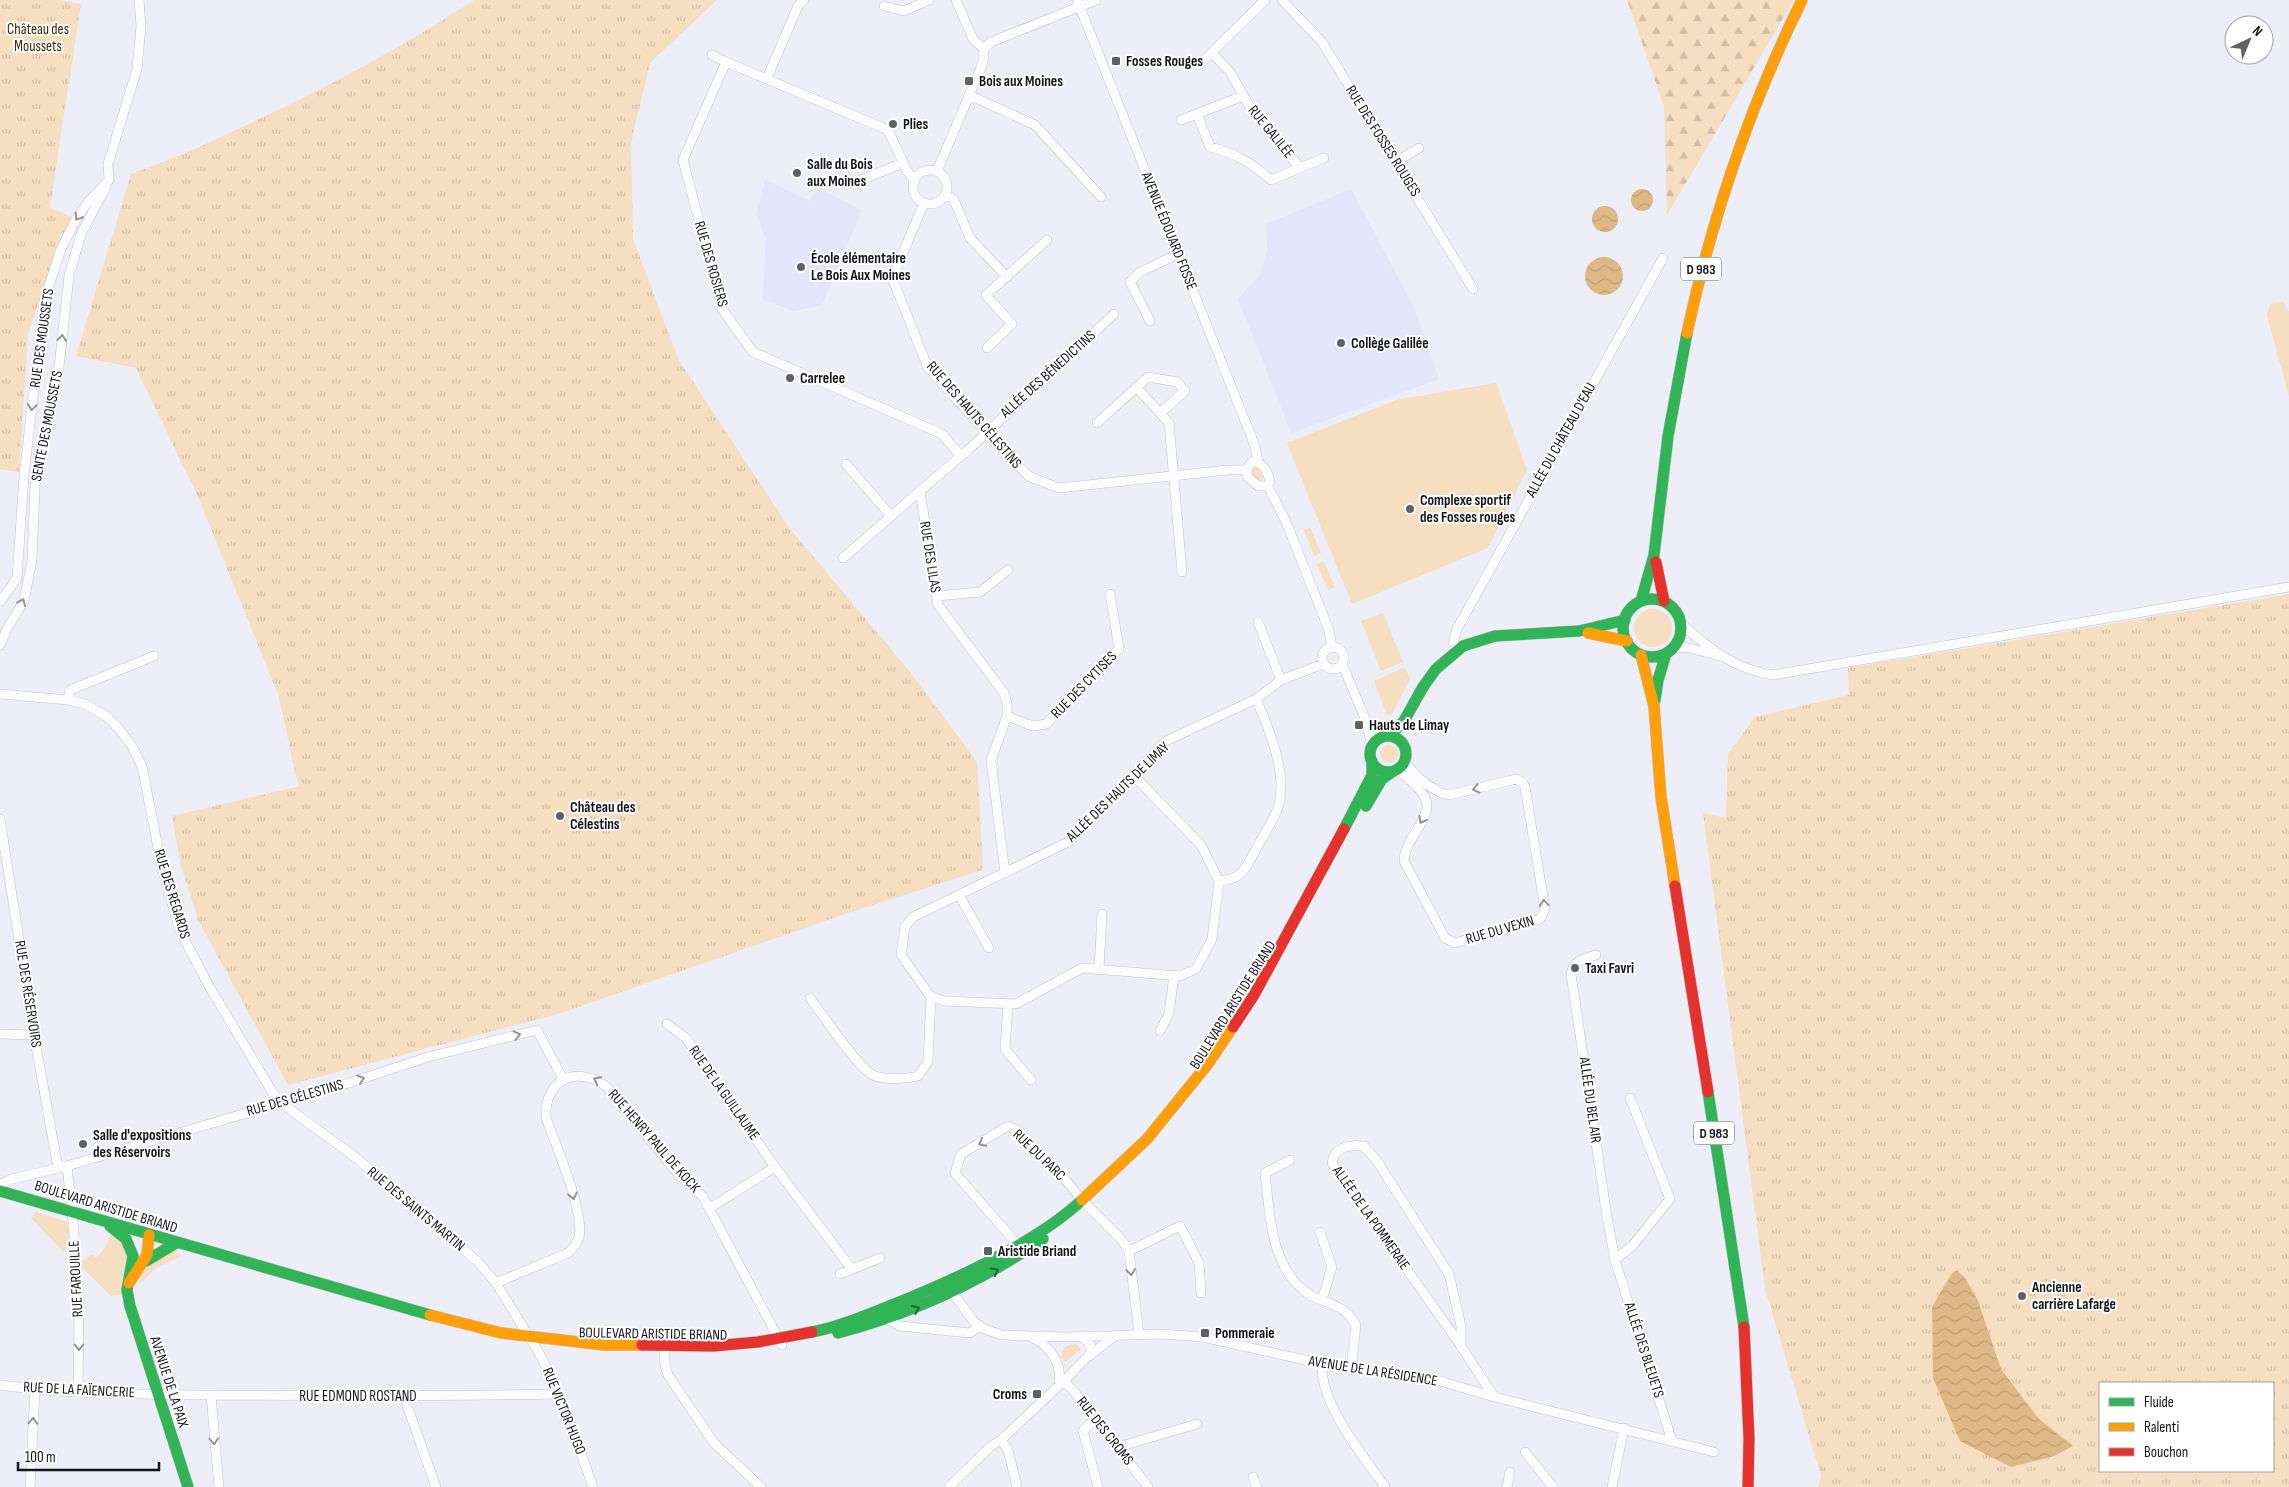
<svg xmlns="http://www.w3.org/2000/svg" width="2289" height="1487" font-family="'Sofia Sans Condensed',sans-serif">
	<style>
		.built { fill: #e4e5fa }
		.grass { fill: #f6dec0 }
		.forest { fill: url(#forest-firs) }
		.park { fill: url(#park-tufts); fill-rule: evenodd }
		.water { fill: url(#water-waves) }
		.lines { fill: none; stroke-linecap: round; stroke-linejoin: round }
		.street-casing { stroke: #c1c3cb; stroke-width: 10 }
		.fast-casing { stroke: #c1c3cb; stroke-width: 12 }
		.slow-casing { stroke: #c1c3cb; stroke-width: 12 }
		.jam-casing { stroke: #c1c3cb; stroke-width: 12 }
		.street { stroke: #fcfcfe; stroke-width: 9 }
		.fast { stroke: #30b455; stroke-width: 11 }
		.slow { stroke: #ff9f0a; stroke-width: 11 }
		.jam { stroke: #e5322d; stroke-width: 11 }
		.oneway { stroke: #949498 }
		.oneway2 { stroke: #226438 }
		.poi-dot { fill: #606069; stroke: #fff; stroke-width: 2 }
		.labels { text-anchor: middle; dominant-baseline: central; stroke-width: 4; stroke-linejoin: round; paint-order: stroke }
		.shield { fill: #fff; stroke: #5a5a60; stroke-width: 1 }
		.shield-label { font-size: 14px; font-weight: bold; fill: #14141c }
		.park-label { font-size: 15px; fill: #3b2603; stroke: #fff }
		.poi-label { font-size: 15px; font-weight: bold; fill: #14141c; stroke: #fff; text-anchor: start }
		.street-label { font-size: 15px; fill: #14141c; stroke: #fff }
	</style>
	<defs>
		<pattern id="forest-firs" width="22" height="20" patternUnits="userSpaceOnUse" patternTransform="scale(1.25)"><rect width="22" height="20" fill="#f6dec0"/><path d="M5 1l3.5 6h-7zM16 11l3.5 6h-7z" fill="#d2bea4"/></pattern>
		<pattern id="park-tufts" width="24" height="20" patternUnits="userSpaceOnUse" patternTransform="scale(1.25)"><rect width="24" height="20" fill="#f6dec0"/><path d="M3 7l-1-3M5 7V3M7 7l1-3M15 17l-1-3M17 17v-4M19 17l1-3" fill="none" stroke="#d2bea4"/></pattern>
		<pattern id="water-waves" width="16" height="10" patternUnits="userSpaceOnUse" patternTransform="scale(1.25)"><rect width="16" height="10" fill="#deb987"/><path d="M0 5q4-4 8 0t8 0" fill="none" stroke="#be9e74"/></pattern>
	</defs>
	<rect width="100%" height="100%" fill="#eeeef8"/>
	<!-- built -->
	<path class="built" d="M765,180L810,201L817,188L862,210L822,305L794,311L763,300L766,238L756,214Z
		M1351,189L1414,307L1439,379L1291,433L1238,299L1261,273L1267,250L1266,224Z"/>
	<!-- grass -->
	<path class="grass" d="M2283,302L2289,312V397L2267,315L2270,304Z
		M1496,383L1527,470L1488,548L1352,604L1287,443L1396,400Z
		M1255,466L1259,468L1263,477L1261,481H1257L1250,470Z
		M1310,527L1321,553L1314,556L1304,530Z
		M1324,561L1335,588L1328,590L1317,564Z
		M1634 628a19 19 0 1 1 38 0a19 19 0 1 1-38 0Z
		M1383,613L1403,662L1381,671L1361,621Z
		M1405,667L1410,679L1392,714L1387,715L1374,681Z
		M1380 754a9 9 0 1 1 18 0a9 9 0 1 1-18 0Z
		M36,1212L71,1223L72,1246L64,1252L31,1218Z
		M111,1234L123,1240L128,1258L122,1278V1294L111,1296L79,1264L92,1254L96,1258L105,1248Z
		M171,1251H177L180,1257L156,1268L140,1283L138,1281L145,1269Z
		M1076,1344L1081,1349L1065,1362C1059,1357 1062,1351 1066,1346Z"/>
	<!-- forest -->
	<path class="forest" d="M1627,0H1794L1667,215L1664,106Z"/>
	<!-- park -->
	<path class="park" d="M0,0H58L81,4L50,207L73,218L53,261L28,334L19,472L0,469Z
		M474,0H717L650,63L631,143L633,239L678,359L790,529L911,673L977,762L983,870L851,912L558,1014L288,1085L198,920L181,865L172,816L300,786L295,772L279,697L200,501L136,368L76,356L131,174C172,160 211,142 251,123C328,87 403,47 474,0Z
		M2289,594V1487H1818L1821,1476L1765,1289L1703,813L1726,818L1728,754L1755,717L1849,695L1848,668ZM2100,1383H2273V1471H2100Z"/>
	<!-- water -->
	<path class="water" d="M1631 200a11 11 0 1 1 22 0a11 11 0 1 1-22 0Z
		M1592 219a13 13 0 1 1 26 0a13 13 0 1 1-26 0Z
		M1585 276a19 19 0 1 1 38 0a19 19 0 1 1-38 0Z
		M1957,1270L1966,1279L1978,1301L2001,1369L2039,1419L2073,1446L2054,1456L2011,1467L1960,1441L1933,1378L1932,1307L1952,1273Z"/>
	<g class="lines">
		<defs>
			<path id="street" d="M956,0L973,39L984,49
				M1077,0L1255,446L1258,462
				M1282,0L1322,42L1473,289
				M884,6L904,11L929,0
				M712,55L726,62
				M1199,65L1265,0
				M767,78L798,6L804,0
				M969,95L1035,125L1101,197
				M1197,114L1210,147C1235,153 1252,163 1271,180L1300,168L1251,109L1230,72L1212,53
				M1181,120L1243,96
				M1396,162L1419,148
				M1300,168L1324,158
				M913 187a17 17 0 1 1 34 0a17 17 0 1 1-34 0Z
				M937,171L983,63L984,49L991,42L1096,0
				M915,181L907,171L888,130L726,62L683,160L722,309L753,352L942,434L961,456
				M856,182L903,163
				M946,194L954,200L970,238L1007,277
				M924,203L894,274L893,281L897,290L928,368L1011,459L1030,477L1059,488L1228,470H1246
				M1150,321L1130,282L1140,272L1178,254
				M987,348L1012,324L986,295L1047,240
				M1136,387L1160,413
				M1097,423L1148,377L1177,382L1185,391L1160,413L1169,423L1182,572
				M1252,462C1264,462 1268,472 1270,482L1268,486H1258L1248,477L1246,470Z
				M846,464L891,516
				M1268,486L1286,522L1329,630L1332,648
				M843,558L920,491
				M936,596L980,592L1008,570
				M0,602L17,578L24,476L44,301L61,249L75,221L88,202L109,180L108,164L137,69L141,26L139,0
				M1258,622L1281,680
				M1680,622C1706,647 1736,670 1773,675L2289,587
				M0,645L7,629L24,601L32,560L35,486L58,376L69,276L81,234L106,187
				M1675,647L1689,648L1720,656
				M1322 658a11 11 0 1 1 22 0a11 11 0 1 1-22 0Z
				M1457,650L1453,642L1457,629L1663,258
				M1342,664L1367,723L1372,747
				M0,694L68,700L85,704L106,716L118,728L132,746L142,766L162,868L180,931L209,986L277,1100L355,1157L477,1261L496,1283L542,1358L565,1408L593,1487
				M68,700L70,690L154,656
				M1007,716L1033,726L1046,724L1119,649L1110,594
				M1368,725L1377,735L1383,737
				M1395,770C1404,774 1411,781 1417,787C1445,813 1405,832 1404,861L1445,938L1455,943L1540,919L1545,909L1525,787L1523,783L1516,779L1449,795C1434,792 1410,774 1405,759
				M1133,775L1201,845L1219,881
				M0,819L34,1035L58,1168
				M1005,873L991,760L1007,716V704L1004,693L938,605L920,491L968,450L1114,314
				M959,895L989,948
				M1596,955C1583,959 1574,960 1571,974L1607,1217L1615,1260L1672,1441
				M1099,968L1102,914
				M931,997L945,1001L1016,1004L1082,968L1180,976L1196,969L1212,939L1219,881C1242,880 1246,868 1256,849C1263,836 1276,817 1279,804C1287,772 1269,729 1256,699
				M931,997L901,955L905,927L913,917L1070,841L1166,741L1256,699L1281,680L1323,664
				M810,998C822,1014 859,1070 875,1076C887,1080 906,1079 918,1076L928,1062L931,997
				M1008,1004L1005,1049L1031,1080
				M667,1024L686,1038L772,1163L851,1268
				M1160,1031L1169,1014L1174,975
				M0,1034L34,1035
				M1290,1160L1265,1173C1270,1214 1270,1266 1307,1293C1318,1301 1337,1303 1348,1314C1351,1317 1354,1322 1356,1326L1351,1370
				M67,1166L73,1222L79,1310L78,1393
				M0,1184L12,1179L67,1166L352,1082L428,1057L537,1030L563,1079
				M710,1208L775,1167
				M1320,1232L1332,1267L1322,1300
				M1018,1245L955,1173L961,1154L1008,1126L1019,1131L1046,1162L1059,1172L1082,1200L1121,1239L1129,1251L1139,1334
				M1129,1251L1180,1226L1199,1263L1201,1293
				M1615,1260L1633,1245L1670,1199L1630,1098
				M840,1274L880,1258
				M496,1283L568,1253C573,1248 577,1244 579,1237C585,1214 555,1142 546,1118C544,1078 578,1065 607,1087L679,1175L703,1197L782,1345
				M949,1288L974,1322L985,1329L1001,1335L1067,1337L1162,1334L1203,1337L1322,1364L1434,1379L1487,1395L1714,1452
				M888,1320L900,1326L970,1333L979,1326
				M1033,1338C1049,1345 1062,1363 1059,1381
				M664,1346L665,1365L668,1375L714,1443L761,1487
				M1461,1346V1326L1449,1274L1377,1161L1364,1146C1350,1144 1334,1147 1332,1163L1461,1346L1494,1397
				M1089,1356L1116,1335
				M1322,1364C1320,1405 1363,1455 1385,1487
				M1060,1376L1085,1404L1148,1487
				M0,1385C70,1395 141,1394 212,1395C327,1396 442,1396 558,1394
				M211,1395L219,1487
				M404,1397L436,1487
				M1096,1418L1083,1431L1098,1487
				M1001,1440L1008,1450L1017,1487
				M1118,1447L1197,1424
				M1525,1452L1553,1487
				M1253,1477L1257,1487
				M30,1487L35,1390
				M949,1487L991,1446L1001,1440L1064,1381L1088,1356L1092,1350C1090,1342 1085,1338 1078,1336
				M1507,1487L1510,1472
				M1612,1487L1624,1428"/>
			<path id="fast" d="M1623 628a29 29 0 1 1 58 0a29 29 0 1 1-58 0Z
				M1641,601L1654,555L1668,436L1687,333
				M1655,700L1658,680L1666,654
				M1389,736L1404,721L1423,687L1436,669L1463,646L1495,636L1579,631L1625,620
				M1370 754a18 18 0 1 1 36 0a18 18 0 1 1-36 0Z
				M1366,806L1382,779L1392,772
				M1344,829L1372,775V761
				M1708,1092L1744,1327
				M0,1191L430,1315
				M110,1226L126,1239L133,1256L127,1290L130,1306L188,1487
				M146,1261L176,1243
				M812,1332C839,1327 866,1315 892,1305C952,1281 1035,1244 1082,1200
				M838,1333C913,1313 979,1283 1043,1239"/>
			<path id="slow" d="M1687,333C1712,217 1750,106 1802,0
				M1588,633L1627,641
				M1641,655L1654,706L1661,797L1675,886
				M1082,1200L1147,1139L1207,1065L1233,1027
				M129,1283L147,1255L149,1235
				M430,1315L501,1333L604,1345H642"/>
			<path id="jam" d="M1656,562L1664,601
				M1675,886L1708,1092
				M1233,1027L1254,995L1344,829
				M1744,1327L1749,1438L1748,1487
				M642,1345L713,1346L758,1342L812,1332"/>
		</defs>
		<!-- street casing -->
		<use href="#street" class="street-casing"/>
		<!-- fast casing -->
		<use href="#fast" class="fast-casing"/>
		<!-- slow casing -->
		<use href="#slow" class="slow-casing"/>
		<!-- jam casing -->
		<use href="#jam" class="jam-casing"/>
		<!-- street -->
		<use href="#street" class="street"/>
		<!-- fast -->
		<use href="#fast" class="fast"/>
		<!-- slow -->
		<use href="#slow" class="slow"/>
		<!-- jam -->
		<use href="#jam" class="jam"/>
	</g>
	<!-- one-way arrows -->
	<defs><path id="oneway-chevron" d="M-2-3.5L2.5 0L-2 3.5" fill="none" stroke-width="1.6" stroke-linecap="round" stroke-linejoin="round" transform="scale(1.25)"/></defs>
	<g class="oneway">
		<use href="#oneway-chevron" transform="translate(78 217) rotate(122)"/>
		<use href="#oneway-chevron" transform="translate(62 338) rotate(-83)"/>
		<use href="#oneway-chevron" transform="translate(32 407) rotate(96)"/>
		<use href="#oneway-chevron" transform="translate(22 602) rotate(-67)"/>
		<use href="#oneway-chevron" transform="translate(1476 789) rotate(167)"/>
		<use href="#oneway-chevron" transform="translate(1422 820) rotate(119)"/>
		<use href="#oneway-chevron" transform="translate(1544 903) rotate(-95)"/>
		<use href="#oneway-chevron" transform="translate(517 1035) rotate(-14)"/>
		<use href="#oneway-chevron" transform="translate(361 1079) rotate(-18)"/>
		<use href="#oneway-chevron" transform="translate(597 1080) rotate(-153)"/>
		<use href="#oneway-chevron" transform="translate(982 1143) rotate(152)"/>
		<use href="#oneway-chevron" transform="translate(573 1196) rotate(78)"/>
		<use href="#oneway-chevron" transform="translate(1131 1272) rotate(83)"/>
		<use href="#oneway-chevron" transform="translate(79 1347) rotate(90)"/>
		<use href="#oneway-chevron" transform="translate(33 1421) rotate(-87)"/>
		<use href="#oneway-chevron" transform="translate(214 1441) rotate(86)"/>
	</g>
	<g class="oneway2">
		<use href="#oneway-chevron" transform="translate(995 1271) rotate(-29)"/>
		<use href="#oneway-chevron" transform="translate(916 1309) rotate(-22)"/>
	</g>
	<!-- markers -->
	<g class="poi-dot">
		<rect x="1111" y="56" width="10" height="10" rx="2.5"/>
		<rect x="964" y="76" width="10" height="10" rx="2.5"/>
		<circle cx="893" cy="124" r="5"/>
		<circle cx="797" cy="173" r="5"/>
		<circle cx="801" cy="267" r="5"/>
		<circle cx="1341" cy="343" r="5"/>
		<circle cx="790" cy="378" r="5"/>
		<circle cx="1410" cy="509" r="5"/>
		<rect x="1354" y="720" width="10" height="10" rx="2.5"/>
		<circle cx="560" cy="816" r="5"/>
		<circle cx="1575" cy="968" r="5"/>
		<circle cx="83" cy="1144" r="5"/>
		<rect x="983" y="1246" width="10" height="10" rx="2.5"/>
		<circle cx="2022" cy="1296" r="5"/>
		<rect x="1200" y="1328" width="10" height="10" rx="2.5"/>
		<rect x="1032" y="1389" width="10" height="10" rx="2.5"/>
	</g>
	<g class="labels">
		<!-- shield labels -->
		<g class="shield">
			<rect x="1681" y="257.5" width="40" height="23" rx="4"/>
			<rect x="1694" y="1121.5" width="40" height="23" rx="4"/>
		</g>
		<g class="shield-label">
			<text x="1701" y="269">D 983</text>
			<text x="1714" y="1133">D 983</text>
		</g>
		<!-- park labels -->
		<g class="park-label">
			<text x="38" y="29">Château des<tspan x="38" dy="17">Moussets</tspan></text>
		</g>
		<!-- poi labels -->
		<g class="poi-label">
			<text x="1126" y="61">Fosses Rouges</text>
			<text x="979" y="81">Bois aux Moines</text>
			<text x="903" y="124">Plies</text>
			<text x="807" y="164">Salle du Bois<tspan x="807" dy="17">aux Moines</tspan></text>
			<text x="811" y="258">École élémentaire<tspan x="811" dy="17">Le Bois Aux Moines</tspan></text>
			<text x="1351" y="343">Collège Galilée</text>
			<text x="800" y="378">Carrelee</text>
			<text x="1420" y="500">Complexe sportif<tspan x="1420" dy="17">des Fosses rouges</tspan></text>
			<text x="1369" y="725">Hauts de Limay</text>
			<text x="570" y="807">Château des<tspan x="570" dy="17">Célestins</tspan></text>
			<text x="1585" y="968">Taxi Favri</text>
			<text x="93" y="1135">Salle d'expositions<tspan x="93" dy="17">des Réservoirs</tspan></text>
			<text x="998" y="1251">Aristide Briand</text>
			<text x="2032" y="1287">Ancienne<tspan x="2032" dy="17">carrière Lafarge</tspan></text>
			<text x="1215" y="1333">Pommeraie</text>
			<text x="1027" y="1394" text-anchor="end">Croms</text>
		</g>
		<!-- street labels -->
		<g class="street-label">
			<text transform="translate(1271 132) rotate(51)">RUE GALILÉE</text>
			<text transform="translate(1383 141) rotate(58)">RUE DES FOSSES ROUGES</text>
			<text transform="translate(1169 231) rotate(68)">AVENUE ÉDOUARD FOSSE</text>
			<text transform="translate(711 264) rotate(74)">RUE DES ROSIERS</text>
			<text transform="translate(42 338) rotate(-82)">RUE DES MOUSSETS</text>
			<text transform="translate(1048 374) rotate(-42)">ALLÉE DES BÉNEDICTINS</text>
			<text transform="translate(974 415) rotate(49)">RUE DES HAUTS CÉLESTINS</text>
			<text transform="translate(47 426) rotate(-79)">SENTE DES MOUSSETS</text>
			<text transform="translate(1561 440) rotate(-61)">ALLÉE DU CHÂTEAU D'EAU</text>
			<text transform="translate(930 557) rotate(81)">RUE DES LILAS</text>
			<text transform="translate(1084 685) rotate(-46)">RUE DES CYTISES</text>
			<text transform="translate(1118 792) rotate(-44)">ALLÉE DES HAUTS DE LIMAY</text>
			<text transform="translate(172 894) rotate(73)">RUE DES REGARDS</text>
			<text transform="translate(1500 930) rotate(-16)">RUE DU VEXIN</text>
			<text transform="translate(28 994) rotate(81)">RUE DES RÉSERVOIRS</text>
			<text transform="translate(1233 1005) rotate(-58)">BOULEVARD ARISTIDE BRIAND</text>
			<text transform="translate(724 1093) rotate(55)">RUE DE LA GUILLAUME</text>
			<text transform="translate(295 1098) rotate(-16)">RUE DES CÉLESTINS</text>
			<text transform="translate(1590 1100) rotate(82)">ALLÉE DU BEL AIR</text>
			<text transform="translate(654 1141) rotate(49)">RUE HENRY PAUL DE KOCK</text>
			<text transform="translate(1039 1155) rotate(44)">RUE DU PARC</text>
			<text transform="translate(106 1207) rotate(17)">BOULEVARD ARISTIDE BRIAND</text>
			<text transform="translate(416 1209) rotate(40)">RUE DES SAINTS MARTIN</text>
			<text transform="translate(1371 1218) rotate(55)">ALLÉE DE LA POMMERAIE</text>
			<text transform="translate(76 1279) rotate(-93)">RUE FAROUILLE</text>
			<text transform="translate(653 1334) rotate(1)">BOULEVARD ARISTIDE BRIAND</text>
			<text transform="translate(1644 1350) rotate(72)">ALLÉE DES BLEUETS</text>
			<text transform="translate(1373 1371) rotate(9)">AVENUE DE LA RÉSIDENCE</text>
			<text transform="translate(169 1382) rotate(72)">AVENUE DE LA PAIX</text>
			<text transform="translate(79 1390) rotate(3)">RUE DE LA FAÏENCERIE</text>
			<text x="358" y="1396">RUE EDMOND ROSTAND</text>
			<text transform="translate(564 1411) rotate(68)">RUE VICTOR HUGO</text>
			<text transform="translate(1105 1431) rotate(52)">RUE DES CROMS</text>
		</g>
	</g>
	<!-- legend -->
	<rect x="2099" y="1382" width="175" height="90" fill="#ffffff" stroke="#a1a1a4"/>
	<rect x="2109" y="1398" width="25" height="8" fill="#30b455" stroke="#a1a1a4"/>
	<text x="2144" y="1407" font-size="15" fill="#14141c">Fluide</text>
	<rect x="2109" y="1423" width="25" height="8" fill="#ff9f0a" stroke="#a1a1a4"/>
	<text x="2144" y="1432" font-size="15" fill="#14141c">Ralenti</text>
	<rect x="2109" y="1448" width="25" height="8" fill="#e5322d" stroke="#a1a1a4"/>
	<text x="2144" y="1457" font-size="15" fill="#14141c">Bouchon</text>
	<!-- north arrow -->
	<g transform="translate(2249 40) rotate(44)"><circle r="24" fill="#ffffff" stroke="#a1a1a4"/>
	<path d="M0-4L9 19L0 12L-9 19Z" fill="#606069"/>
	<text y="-8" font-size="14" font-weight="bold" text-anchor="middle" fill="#14141c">N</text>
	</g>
	<!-- scale -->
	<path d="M18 1462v8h141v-8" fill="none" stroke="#14141c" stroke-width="2.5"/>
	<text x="25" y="1462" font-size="15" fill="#14141c" stroke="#ffffff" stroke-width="4" paint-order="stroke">100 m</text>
</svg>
